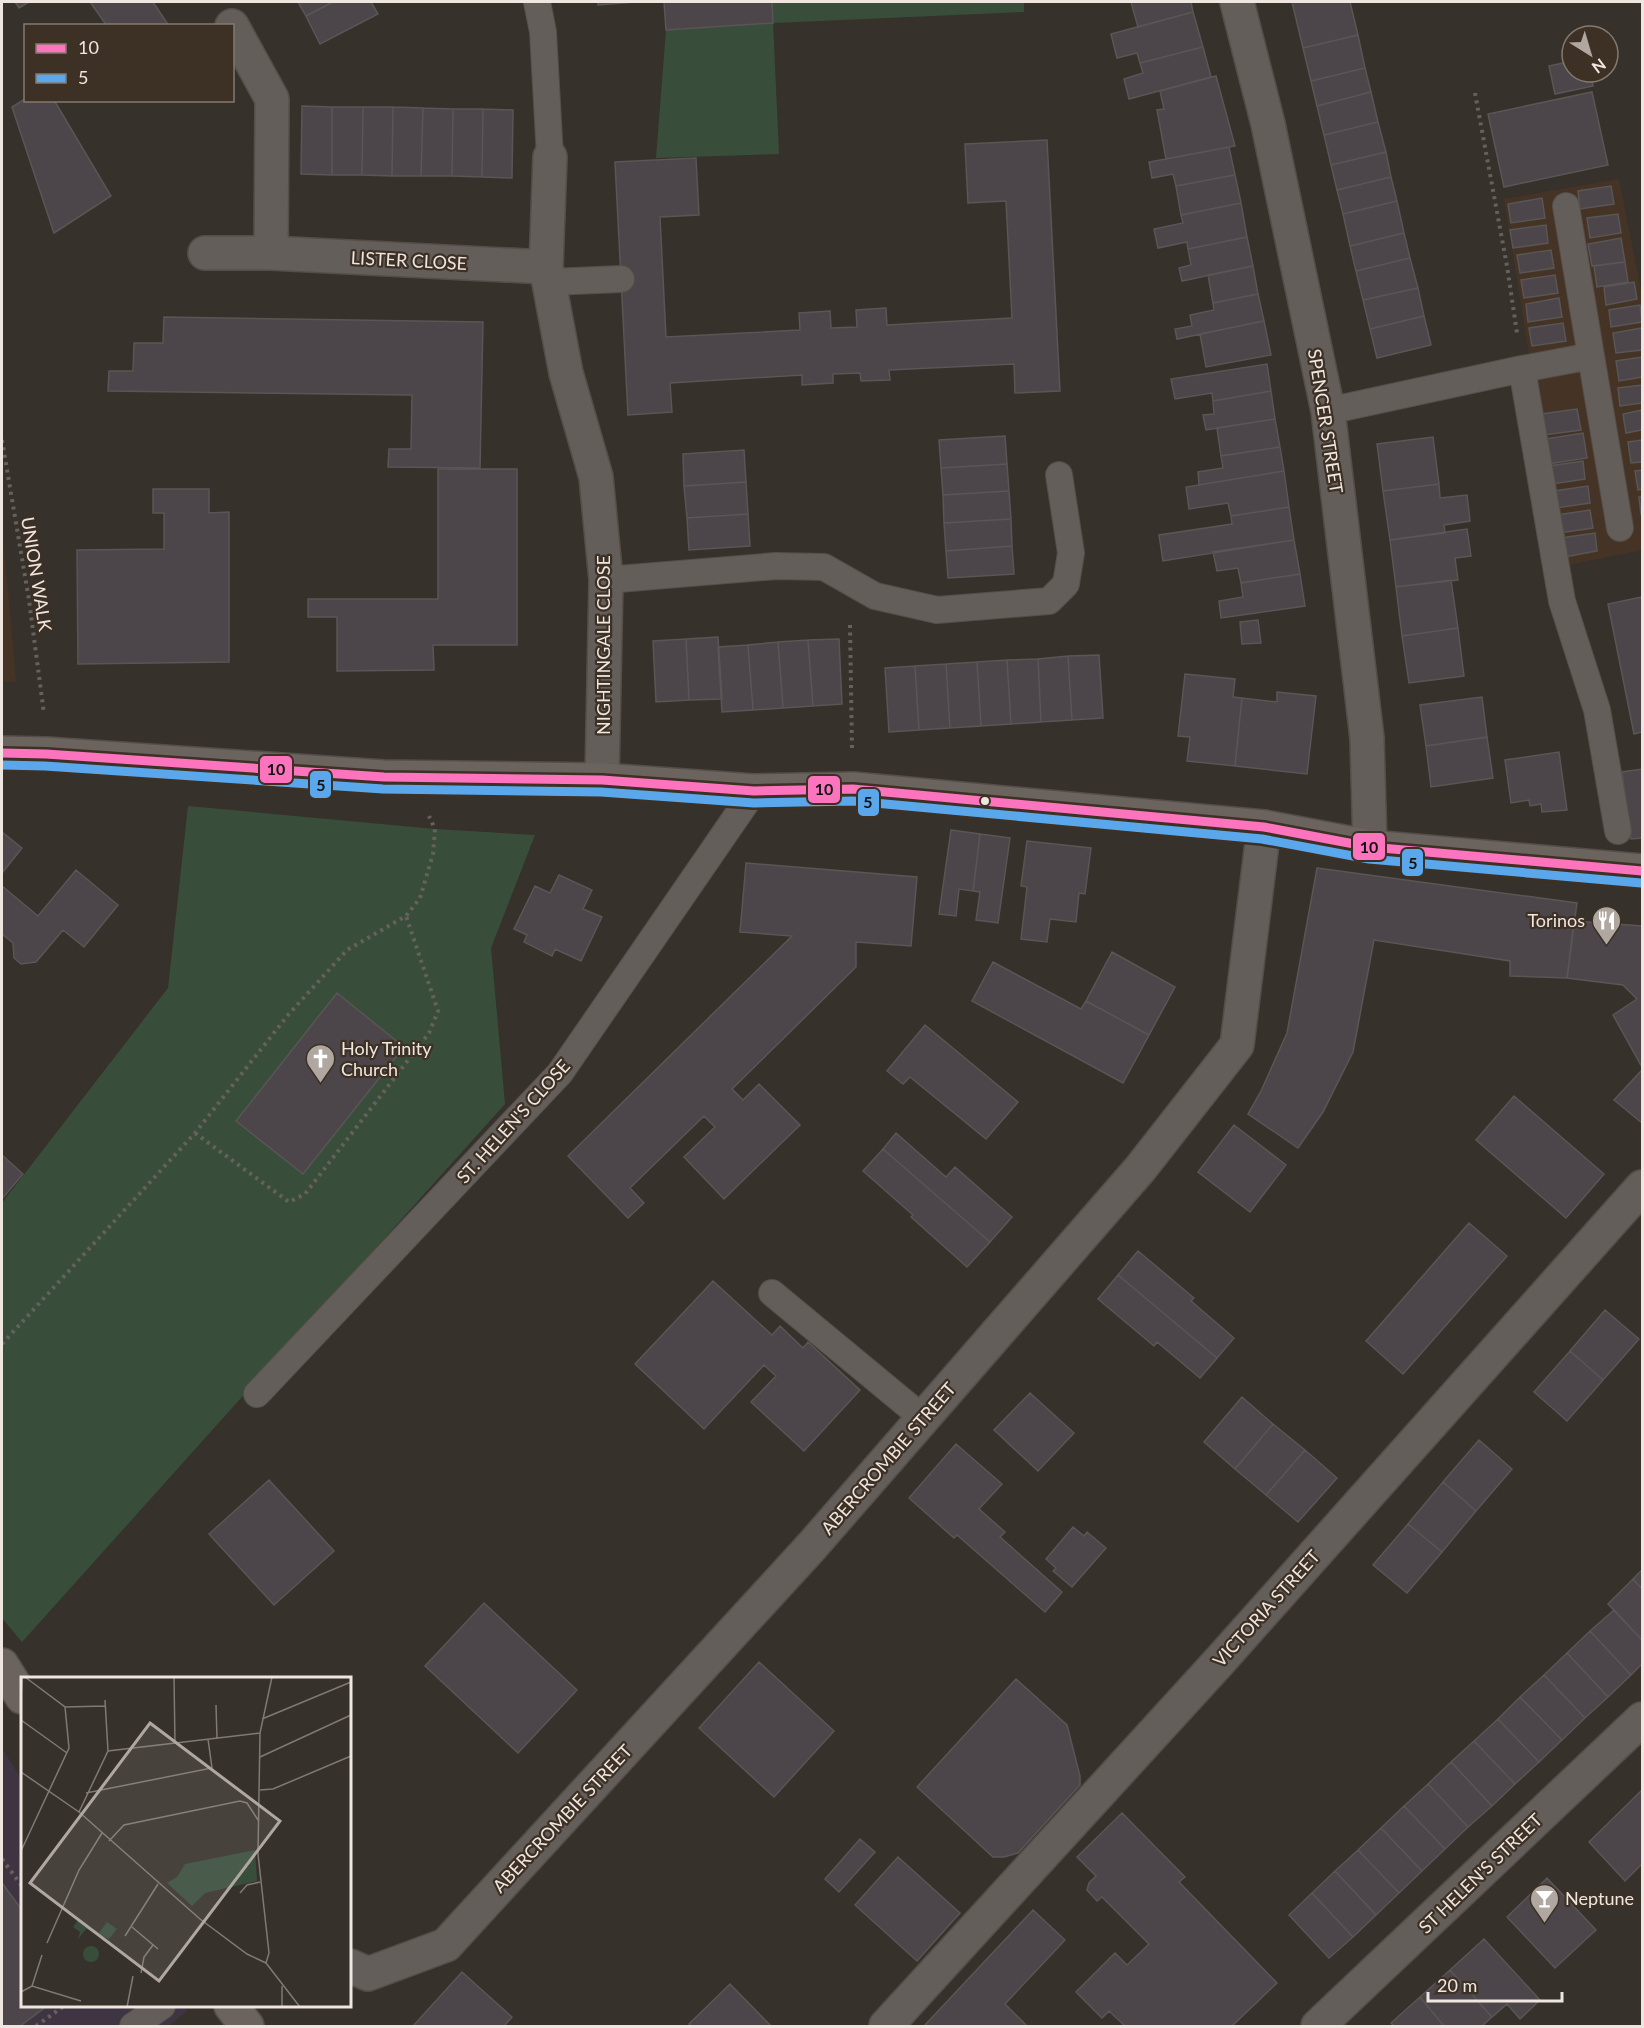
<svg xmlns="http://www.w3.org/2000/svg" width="1644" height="2028" font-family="Lato,sans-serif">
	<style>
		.built { fill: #453426 }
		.education { fill: #3f3542 }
		.green { fill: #384e3b }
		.building { fill: #4c464a; stroke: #595655; stroke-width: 1.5 }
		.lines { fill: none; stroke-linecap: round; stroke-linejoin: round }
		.service-casing { stroke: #554e48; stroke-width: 28 }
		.minor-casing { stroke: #554e48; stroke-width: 36 }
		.secondary-casing { stroke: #554e48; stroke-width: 36 }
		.path { stroke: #66615c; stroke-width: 4; stroke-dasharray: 3 4.5; stroke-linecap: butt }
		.service { stroke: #635e5a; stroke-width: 26 }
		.minor { stroke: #635e5a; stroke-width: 33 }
		.secondary { stroke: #6b635d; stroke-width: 33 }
		.bus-1-casing { stroke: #3d3025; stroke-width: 14 }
		.bus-2-casing { stroke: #3d3025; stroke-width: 14 }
		.bus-1 { stroke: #fc73be; stroke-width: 9 }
		.bus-2 { stroke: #5aa8eb; stroke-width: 9 }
		.bus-dot { fill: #efe6df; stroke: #3d3025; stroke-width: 2 }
		.labels { text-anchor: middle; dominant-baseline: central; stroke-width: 4.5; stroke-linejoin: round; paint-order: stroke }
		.street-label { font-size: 18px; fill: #efe6df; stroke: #3d3025 }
		.poi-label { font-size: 18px; fill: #efe6df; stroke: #3d3025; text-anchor: start }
		.inset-road { fill: none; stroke: #817973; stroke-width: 1.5 }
		.view { fill: #afa7a0; fill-opacity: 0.15; stroke: #afa7a0; stroke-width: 3 }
		.inset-edge { fill: none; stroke: #efe6df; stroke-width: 3 }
		.line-badge { stroke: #3d3025; stroke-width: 2 }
		.pale-badge-label { font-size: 16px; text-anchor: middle; font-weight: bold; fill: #111 }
	</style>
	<rect width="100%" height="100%" fill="#37312b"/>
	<!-- built -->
	<path class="built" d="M1619,179L1642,295V550L1563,566L1504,199Z
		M2,526L16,682L2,681Z"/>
	<!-- education -->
	<path class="education" d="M2,1748L22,1780V2006H183L187,2011L168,2026H2Z"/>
	<!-- green -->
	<path class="green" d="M772,2H1024V12L773,23L779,154L656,158L666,30L772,23Z
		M188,806L435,829L535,835L491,948L505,1104L22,1642L2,1618V1203L168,988Z"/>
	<!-- building -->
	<path class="building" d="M15,2H29L19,8Z
		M90,2H153L169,26H107Z
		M298,2H333L306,16Z
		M333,2H371L378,14L320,44L306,16Z
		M598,2H636L598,5Z
		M664,2H772L773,23L666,30Z
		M1131,2H1191L1193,12L1138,27Z
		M1292,2H1350L1358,35L1303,48Z
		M1193,12L1203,47L1140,63L1137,53L1117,58L1111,34Z
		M1358,35L1365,68L1311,81L1303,48Z
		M1203,47L1211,77L1129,99L1124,79L1143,73L1140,63Z
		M1572,61V72H1590L1593,86L1555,94L1549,66Z
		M1365,68L1371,92L1317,106L1311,81Z
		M1216,76L1235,146L1166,159L1157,110L1164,109L1160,91Z
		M1371,92L1378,122L1324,135L1317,106Z
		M1592,92L1608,165L1504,187L1488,114Z
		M26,98V100H54L111,196L54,233L12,107Z
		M302,106L332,107V175L301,174Z
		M332,107H363L362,175H332Z
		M363,107H393L392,176L362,175Z
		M393,107L423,108L421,176H392Z
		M423,108L453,109L452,176H421Z
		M453,109H483L482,177L452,176Z
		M483,109L513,110L512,178L482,177Z
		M1378,122L1386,152L1331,165L1324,135Z
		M1047,140L1060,391L1015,393L1014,364L889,370L890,380L861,381L860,373L833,374V383L802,385V375L670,383L672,412L628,415L615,162L696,158L699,215L660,217L666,337L800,330L799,313L830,311L831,328L857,327L856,310L886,308L887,325L1012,318L1006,201L968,203L965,144Z
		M1229,147L1235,175L1176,186L1173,174L1152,178L1149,162Z
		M1386,152L1391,177L1337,190L1331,165Z
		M1235,175L1241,203L1181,215L1176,186Z
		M1391,177L1397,201L1343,214L1337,190Z
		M1611,186L1614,204L1580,209L1578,191Z
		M1542,198L1545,218L1511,223L1508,204Z
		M1397,201L1404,233L1350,246L1343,214Z
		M1241,203L1247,237L1188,249L1187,242L1158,248L1154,229L1183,223L1181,215Z
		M1618,214L1621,233L1590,238L1587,218Z
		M1546,225L1548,243L1513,248L1510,230Z
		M1404,233L1410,258L1356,271L1350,246Z
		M1247,237L1253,266L1182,281L1179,268L1191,265L1188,249Z
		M1621,238L1625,262L1592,266L1588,244Z
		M1551,250L1554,268L1520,273L1517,255Z
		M1410,258L1418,288L1363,300L1356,271Z
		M1625,262L1628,282L1597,287L1594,266Z
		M1253,266L1258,294L1213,303L1208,275Z
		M1555,275L1558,293L1524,298L1521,280Z
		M1634,282L1637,299L1606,305L1604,287Z
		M1418,288L1424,316L1370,329L1363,300Z
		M1258,294L1264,321L1177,339L1175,329L1192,326L1190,315L1214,310L1213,303Z
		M1559,298L1562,317L1528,322L1526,304Z
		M1640,305L1642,322L1611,327L1609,310Z
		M1424,316L1431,345L1377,358L1370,329Z
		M164,317L483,322L480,468L388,467L389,449H411L412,395L108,391L109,371H133L134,343H163Z
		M1264,321L1271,355L1206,367L1200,334Z
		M1563,323L1566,341L1532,346L1529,328Z
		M1642,328V350L1616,353L1613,333Z
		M1642,357V377L1619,381L1616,361Z
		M1267,364L1271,391L1213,401L1212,393L1175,399L1171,379Z
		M1642,385V403L1620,406L1618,388Z
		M1271,391L1275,419L1206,430L1203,415L1214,414L1213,401Z
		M1577,409L1581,430L1544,435L1541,414Z
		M1642,410V430L1626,433L1623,414Z
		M1275,419L1280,447L1221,456L1217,428Z
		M1583,433L1587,458L1549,464L1545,439Z
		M1005,436L1007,464L941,468L939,440Z
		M1433,437L1439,484L1383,491L1377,444Z
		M1642,440V462L1631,463L1628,442Z
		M1280,447L1284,471L1199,485L1198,472L1223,468L1221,456Z
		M744,450L746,482L684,486L683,454Z
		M1583,461L1585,479L1552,484L1549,466Z
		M1007,464L1009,491L943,495L941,468Z
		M438,469H517V645H433L434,670L337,671V617H308V599H438Z
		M1642,470V489L1638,490L1635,471Z
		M1284,471L1289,507L1231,516L1228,503L1189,509L1186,487Z
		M746,482L748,514L687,518L684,486Z
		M1439,484L1440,498L1467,495L1470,521L1444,525L1445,533L1390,540L1383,491Z
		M1588,486L1590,503L1556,508L1554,491Z
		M153,489H209V513L229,512V662L78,664L77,550L164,549V513H153Z
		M1009,491L1011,519L944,523L943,495Z
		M1639,497H1642V513L1641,514Z
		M1289,507L1294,540L1163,561L1159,535L1232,524L1231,516Z
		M1590,510L1593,528L1559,533L1557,515Z
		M748,514L750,546L689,550L687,518Z
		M1011,519L1012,546L946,551L944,523Z
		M1467,529L1471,556L1455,558L1458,580L1396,587L1390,540Z
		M1595,533L1597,551L1564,557L1561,538Z
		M1294,540L1300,574L1241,583L1238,568L1217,571L1213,552Z
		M1012,546L1014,574L948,578L946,551Z
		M1300,574L1305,606L1221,618L1219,601L1243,597L1241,583Z
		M1451,580L1458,628L1402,636L1396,587Z
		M1642,597V732L1634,734L1608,604Z
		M1258,620L1261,643L1242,644L1240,622Z
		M1458,628L1464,676L1409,683L1402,636Z
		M718,637L722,699L689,700L686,639Z
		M686,639L689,700L656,702L653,641Z
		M839,639L842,704L813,706L808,640Z
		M808,640L813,706L783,708L778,642Z
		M778,642L783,708L753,710L748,645Z
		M748,645L753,710L722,712L718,647Z
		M1099,655L1103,718L1072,720L1068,656Z
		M1068,656L1072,720L1041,722L1038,659Z
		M1038,659L1041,722L1011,724L1007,660Z
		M1007,660L1011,724L981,726L977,662Z
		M977,662L981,726L950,728L946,664Z
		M946,664L950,728L919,730L915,666Z
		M915,666L919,730L889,732L885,668Z
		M1185,674L1235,679L1233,697L1242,698L1235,766L1187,761L1190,737L1178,736Z
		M1277,692L1316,696L1307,774L1235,766L1242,698L1277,702Z
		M1482,697L1487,737L1426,746L1420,705Z
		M1487,737L1493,778L1431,787L1426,746Z
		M1559,752L1567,810L1542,812L1541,804L1530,806L1529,800L1511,803L1505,760Z
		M1642,769V838L1631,839L1622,772Z
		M951,830L980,834L973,891L959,889L956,916L939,914Z
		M2,832L22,848L2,873Z
		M980,834L1010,838L998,923L976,920L980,892L973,891Z
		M1027,841L1091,848L1085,894L1079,893L1076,922L1050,919L1047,942L1021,939L1027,887L1021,886Z
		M746,863L917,877L911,946L856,942V967L732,1089L743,1100L759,1084L800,1125L724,1199L684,1157L715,1127L704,1116L630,1188L644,1203L628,1218L568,1156L792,936L740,932Z
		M1317,868L1577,903L1567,978L1510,976V961L1374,940L1353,1052L1323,1112L1298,1148L1248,1114L1261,1091L1287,1033Z
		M76,870L118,905L84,947L63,930L36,962L21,964L14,958L13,943L2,934V886L38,916Z
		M559,875L592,890L583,909L602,917L581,961L555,949L552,956L524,942L527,935L514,929L535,886L550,893Z
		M1574,921L1642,926V1067L1613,1015L1637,999L1623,985L1567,978Z
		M1112,952L1175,987L1149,1035L1086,1001Z
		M993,962L1081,1009L1086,1001L1149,1035L1123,1083L972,1001Z
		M337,993L404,1047L303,1174L236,1121Z
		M925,1025L1018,1102L986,1139L910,1077L903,1084L887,1071Z
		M1642,1070V1123L1614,1100Z
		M1514,1096L1604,1174L1566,1218L1476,1140Z
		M1234,1125L1286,1165L1250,1212L1198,1172Z
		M896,1133L946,1177L955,1167L1012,1217L990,1242L883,1149Z
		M883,1149L990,1242L967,1267L911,1217L913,1215L863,1171Z
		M2,1155L23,1174L2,1199Z
		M1469,1223L1507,1256L1403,1374L1366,1341Z
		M1138,1251L1194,1298L1191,1301L1234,1338L1217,1358L1118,1275Z
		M1118,1275L1217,1358L1200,1378L1157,1342L1154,1346L1098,1299Z
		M713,1281L772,1335L780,1326L803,1348L808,1342L860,1390L804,1451L751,1402L776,1376L764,1365L704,1429L635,1364Z
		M1605,1310L1639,1339L1603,1380L1570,1351Z
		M1570,1351L1603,1380L1567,1421L1534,1392Z
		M1030,1393L1074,1433L1038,1471L994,1430Z
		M1242,1397L1273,1424L1235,1469L1204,1442Z
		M1273,1424L1305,1450L1266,1495L1235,1469Z
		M1479,1440L1512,1469L1476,1511L1443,1482Z
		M956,1444L1002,1484L979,1509L1005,1532L1000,1537L1062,1592L1045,1612L957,1535L954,1538L909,1498Z
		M1305,1450L1337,1478L1298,1522L1266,1495Z
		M269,1480L334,1551L274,1605L209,1534Z
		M1443,1482L1476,1511L1442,1552L1408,1524Z
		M1408,1524L1442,1552L1407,1593L1373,1565Z
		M1073,1527L1084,1536L1087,1532L1106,1548L1072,1587L1053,1571L1056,1568L1046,1559Z
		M1642,1570V1589L1633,1579Z
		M1633,1579L1642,1589V1640L1608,1604Z
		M484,1603L577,1690L518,1753L425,1666Z
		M1614,1610L1642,1640V1664L1631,1675L1590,1631Z
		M1590,1631L1631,1675L1608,1697L1567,1653Z
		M1567,1653L1608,1697L1585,1718L1544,1675Z
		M759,1662L834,1731L774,1797L699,1728Z
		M1544,1675L1585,1718L1562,1740L1520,1697Z
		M1016,1679L1067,1725L1080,1776V1785L1018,1853L1004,1857H993L917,1787Z
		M1520,1697L1562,1740L1539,1762L1498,1719Z
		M1498,1719L1539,1762L1515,1784L1474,1741Z
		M1474,1741L1515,1784L1492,1806L1451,1762Z
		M1451,1762L1492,1806L1468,1827L1428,1784Z
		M1428,1784L1468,1827L1445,1849L1404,1806Z
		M1642,1790V1864L1625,1881L1589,1842Z
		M1404,1806L1445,1849L1422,1871L1381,1828Z
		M1122,1813L1185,1877L1179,1882L1277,1983L1232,2026H1125L1109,2011L1102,2018L1076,1992L1115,1953L1127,1965L1149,1944L1102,1897L1097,1901L1087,1890L1089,1883L1096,1876L1077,1857Z
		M1381,1828L1422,1871L1399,1893L1358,1850Z
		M860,1839L875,1852L839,1892L825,1879Z
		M1358,1850L1399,1893L1376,1915L1335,1871Z
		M898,1857L960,1913L917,1961L855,1905Z
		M1335,1871L1376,1915L1353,1937L1312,1893Z
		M1547,1878L1596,1930L1555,1968L1507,1917Z
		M2,1883L22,1910V2006H47L20,2026H2Z
		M1312,1893L1353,1937L1329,1958L1289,1915Z
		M1033,1910L1065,1940L1005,2004L1027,2026H924Z
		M1484,1939L1540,2000L1520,2019L1507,2004L1492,2017L1450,1970Z
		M1450,1970L1492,2017L1482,2026H1444L1420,1997Z
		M462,1972L512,2017L504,2026H416L414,2025Z
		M730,1984L771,2026H691L689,2024Z
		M1420,1997L1444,2026H1394L1391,2023Z"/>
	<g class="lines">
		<defs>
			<path id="service" d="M537,2L543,32L550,157
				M1566,206L1591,356
				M550,282L621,279
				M1522,369L1562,601L1597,710L1618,831
				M1328,411L1522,369L1591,356L1620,528
				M606,580L776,566L824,567L875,596L937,610L1049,601L1066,584L1071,553L1059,475
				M772,1293L923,1418
				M257,1394L560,1073L754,791
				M133,2026L162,2006"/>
			<path id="minor" d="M1237,2L1268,124L1328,411L1367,738L1370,847
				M232,26L272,99L271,253
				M550,157L546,267L566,373L596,477L606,580L602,780
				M205,253H271L546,267
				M350,1966L368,1974L446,1945L812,1546L1140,1169L1237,1045L1264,827
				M886,2026L1217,1664L1642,1187
				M1318,2026L1642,1719"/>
			<path id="secondary" d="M2,753L46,754L384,777L602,780L754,791L853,789L1264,827L1370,847L1642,871
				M2,1665L22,1697
				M231,2006L247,2026"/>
		</defs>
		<!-- service casing -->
		<use href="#service" class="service-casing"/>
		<!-- minor casing -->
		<use href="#minor" class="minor-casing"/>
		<!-- secondary casing -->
		<use href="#secondary" class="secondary-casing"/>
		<!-- path -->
		<path class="path" d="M1475,93L1507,266L1517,333
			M2,440L29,600L44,714
			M850,625L852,749
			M195,1133L289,1202L305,1194L429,1033L438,1011L406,916
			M2,1344L195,1133L288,1015L347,950L406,916L420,898L433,854L435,829L429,816
			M2,1859L22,1886
			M36,2026L64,2006"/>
		<!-- service -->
		<use href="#service" class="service"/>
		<!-- minor -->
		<use href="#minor" class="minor"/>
		<!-- secondary -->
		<use href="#secondary" class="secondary"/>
		<defs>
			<path id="bus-1" d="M2,753L46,754L384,777L602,780L754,791L853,789L1264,827L1370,847L1642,871"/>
			<path id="bus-2" d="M2,765L45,766L383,789L601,792L754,803L853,801L1262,839L1369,859L1641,883"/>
		</defs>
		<!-- bus-1 casing -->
		<use href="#bus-1" class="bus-1-casing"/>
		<!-- bus-2 casing -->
		<use href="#bus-2" class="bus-2-casing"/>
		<!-- bus-1 -->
		<use href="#bus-1" class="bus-1"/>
		<!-- bus-2 -->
		<use href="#bus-2" class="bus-2"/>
	</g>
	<!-- icons -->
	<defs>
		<symbol id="restaurant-pin" viewBox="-11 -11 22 30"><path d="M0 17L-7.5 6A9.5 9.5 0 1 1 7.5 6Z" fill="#afa7a0" stroke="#3d3025"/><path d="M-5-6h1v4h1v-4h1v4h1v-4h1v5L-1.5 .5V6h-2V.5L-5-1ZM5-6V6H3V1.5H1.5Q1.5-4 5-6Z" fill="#fff"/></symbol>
		<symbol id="church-pin" viewBox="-11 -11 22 30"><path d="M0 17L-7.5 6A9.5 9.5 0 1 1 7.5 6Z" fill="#afa7a0" stroke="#3d3025"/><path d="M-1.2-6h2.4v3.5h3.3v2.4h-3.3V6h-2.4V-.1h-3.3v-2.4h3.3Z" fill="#fff"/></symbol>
		<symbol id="bar-pin" viewBox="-11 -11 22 30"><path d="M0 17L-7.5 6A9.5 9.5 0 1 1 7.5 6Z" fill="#afa7a0" stroke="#3d3025"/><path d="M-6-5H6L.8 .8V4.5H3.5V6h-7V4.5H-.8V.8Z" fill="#fff"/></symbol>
	</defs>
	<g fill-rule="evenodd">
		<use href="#restaurant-pin" x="1590" y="904" width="33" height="45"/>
		<use href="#church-pin" x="304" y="1042" width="33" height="45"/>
		<use href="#bar-pin" x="1528" y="1882" width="33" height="45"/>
	</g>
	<!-- markers -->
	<circle class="bus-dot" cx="985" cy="801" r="5"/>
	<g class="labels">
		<!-- street labels -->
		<g class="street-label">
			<text transform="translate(409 260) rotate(3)">LISTER CLOSE</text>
			<text transform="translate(1326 421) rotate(81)">SPENCER STREET</text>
			<text transform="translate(37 574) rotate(81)">UNION WALK</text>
			<text transform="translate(603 645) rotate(-90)">NIGHTINGALE CLOSE</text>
			<text transform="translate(513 1121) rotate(-48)">ST. HELEN'S CLOSE</text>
			<text transform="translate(888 1458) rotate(-49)">ABERCROMBIE STREET</text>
			<text transform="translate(1266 1608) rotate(-48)">VICTORIA STREET</text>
			<text transform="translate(562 1818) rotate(-47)">ABERCROMBIE STREET</text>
			<text transform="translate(1480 1873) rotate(-44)">ST HELEN'S STREET</text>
		</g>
		<!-- poi labels -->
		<g class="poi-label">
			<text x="1585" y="920" text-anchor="end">Torinos</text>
			<text x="341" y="1048">Holy Trinity<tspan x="341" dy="21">Church</tspan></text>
			<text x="1565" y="1898">Neptune</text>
		</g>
	</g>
	<!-- overview -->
	<g transform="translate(21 1677)">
		<rect width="330" height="330" fill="#37312b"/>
		<path d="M234,173L236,204L184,216L171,229L146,206L156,200L164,187ZM58,242L78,256L86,245L96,252L88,262L65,252L57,262L59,255L52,250ZM62 277a8 8 0 1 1 16 0a8 8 0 1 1-16 0Z" fill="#384e3b"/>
		<path class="inset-road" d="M153,0L154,66M0,22L1,0M84,23L87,74M195,28L196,61M44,30L84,29M241,42L330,5M0,43L46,76M239,80L330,38M0,95L58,135L179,242L226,277L245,286M239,113L252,112L330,79M65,116L191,91L187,62M58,135L87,74L239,56M88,164L103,148L219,124L226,126L237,143M0,174L48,71L44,30L4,0M219,216L226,208L239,205M111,250L137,272M104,259L137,207M26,266L58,193L81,156M245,286L248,276L237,177L239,56L251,0M245,286L279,330M120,296L123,280L132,268M11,309L21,278M261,309V330M0,315L11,309L60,324M106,330L112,299"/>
		<path class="view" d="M129,46L259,144L138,304L9,206Z"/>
		<rect width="330" height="330" class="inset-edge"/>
	</g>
	<g class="line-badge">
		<rect x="259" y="755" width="34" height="29" rx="6" fill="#fc73be"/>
		<rect x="309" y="770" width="23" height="29" rx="6" fill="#5aa8eb"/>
		<rect x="807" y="775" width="34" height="29" rx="6" fill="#fc73be"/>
		<rect x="857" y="788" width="23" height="29" rx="6" fill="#5aa8eb"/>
		<rect x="1352" y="832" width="34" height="29" rx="6" fill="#fc73be"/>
		<rect x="1401" y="848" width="23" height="29" rx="6" fill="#5aa8eb"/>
	</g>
	<g class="pale-badge-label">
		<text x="276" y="775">10</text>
		<text x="321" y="791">5</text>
		<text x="824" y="795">10</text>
		<text x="868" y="808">5</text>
		<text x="1369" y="853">10</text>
		<text x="1413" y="869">5</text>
	</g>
	<!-- border -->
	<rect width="1644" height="2028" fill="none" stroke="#efe6df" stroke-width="6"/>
	<!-- legend -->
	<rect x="24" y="24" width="210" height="78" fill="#3d3025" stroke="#84796f" stroke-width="1.5"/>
	<rect x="36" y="44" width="30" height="9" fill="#fc73be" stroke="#84796f" stroke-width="1.5"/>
	<text x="78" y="54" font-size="18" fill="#efe6df">10</text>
	<rect x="36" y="74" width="30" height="9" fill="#5aa8eb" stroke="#84796f" stroke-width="1.5"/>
	<text x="78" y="84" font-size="18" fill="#efe6df">5</text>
	<!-- north arrow -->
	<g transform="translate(1590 54) rotate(143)"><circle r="28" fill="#3d3025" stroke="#84796f" stroke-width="1.5"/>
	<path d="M0-4.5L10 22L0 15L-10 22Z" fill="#afa7a0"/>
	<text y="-9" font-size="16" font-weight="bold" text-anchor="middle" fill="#efe6df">N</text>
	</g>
	<!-- scale -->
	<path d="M1428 1992v9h134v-9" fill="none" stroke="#efe6df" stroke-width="3"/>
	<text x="1437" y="1992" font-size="18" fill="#efe6df" stroke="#3d3025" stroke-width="4.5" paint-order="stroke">20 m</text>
</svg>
